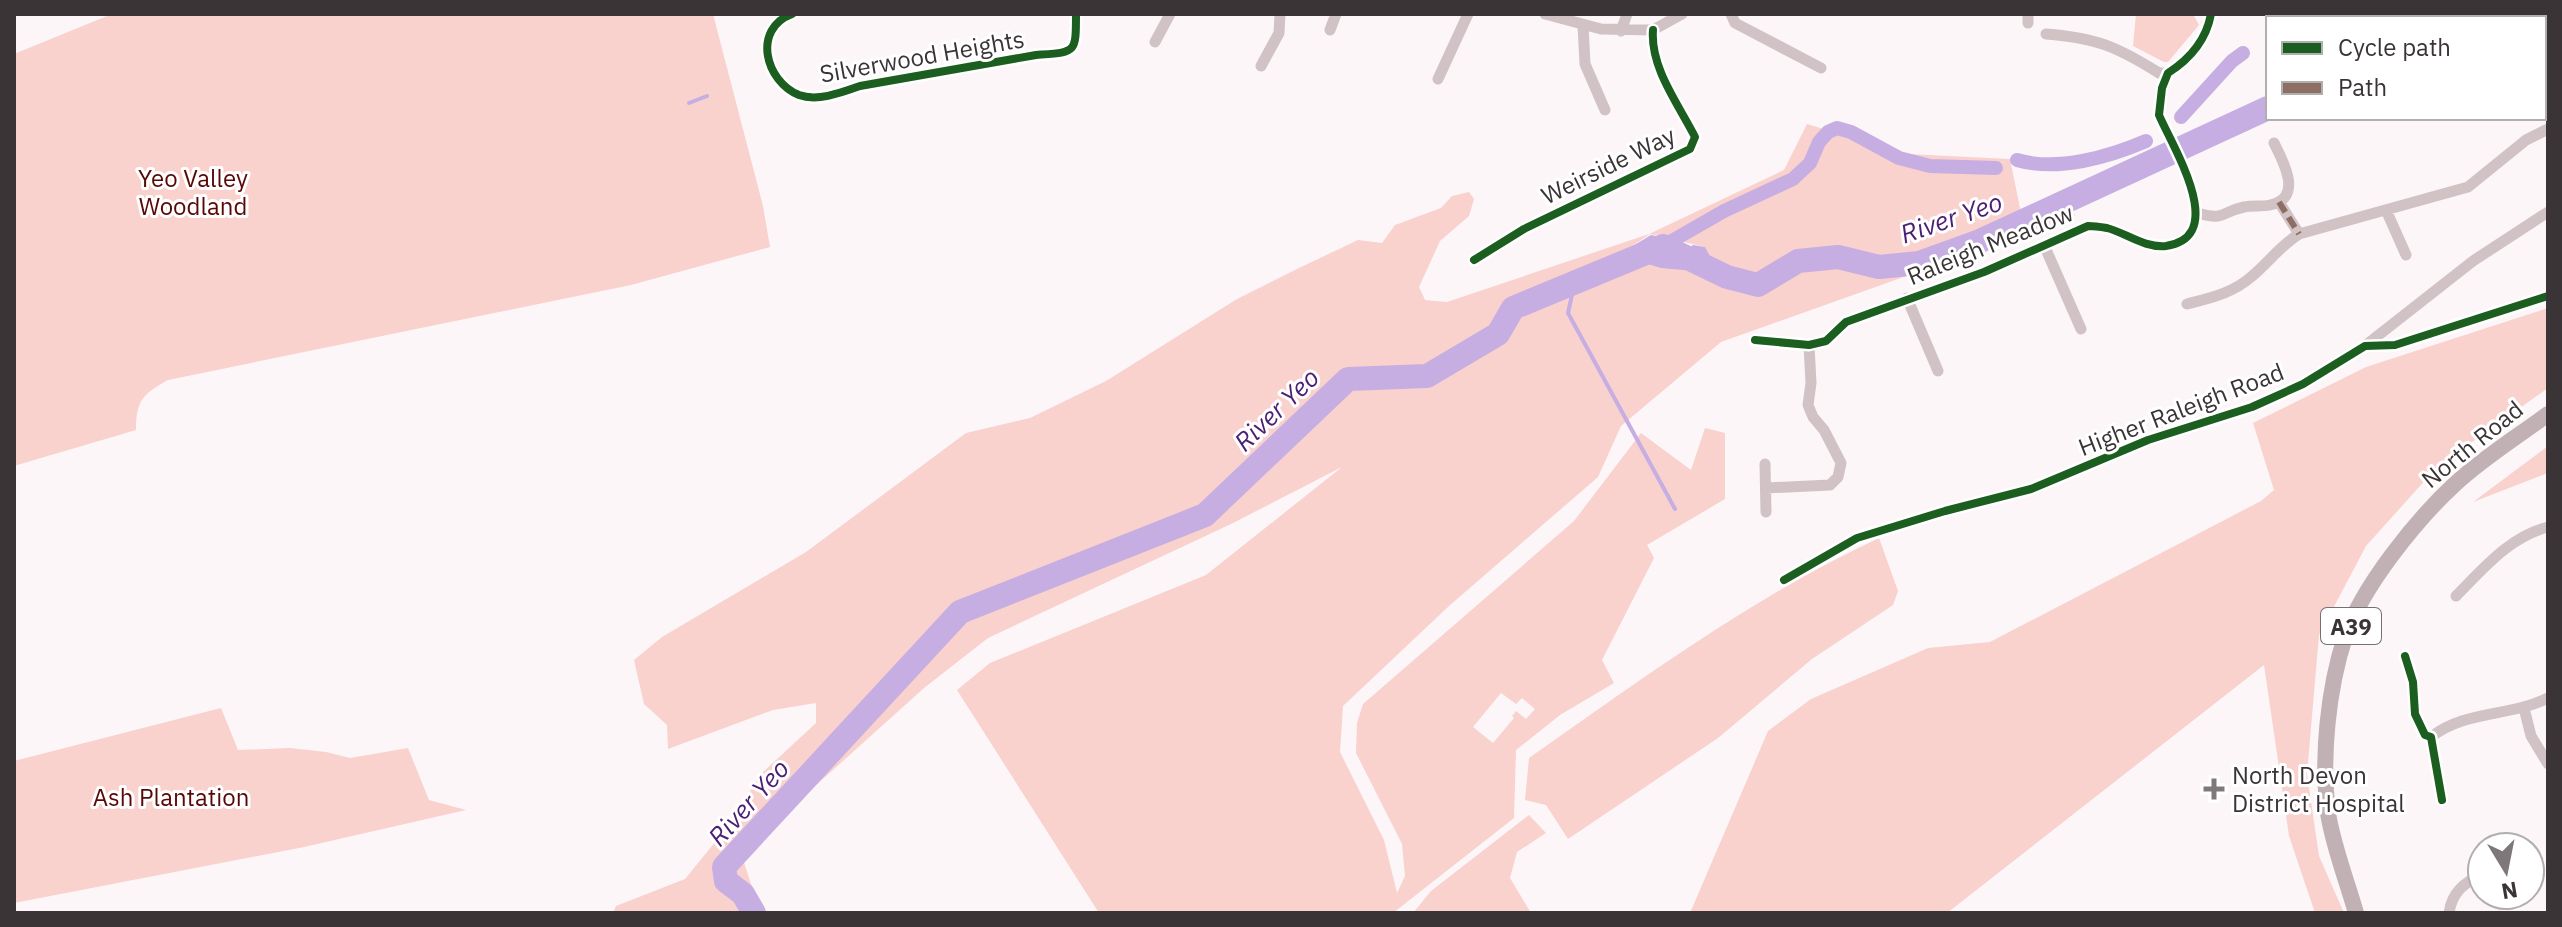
<svg xmlns="http://www.w3.org/2000/svg" width="2562" height="927" font-family="'IBM Plex Sans',sans-serif">
	<style>
		.green { fill: #f9d1cd; fill-rule: evenodd }
		.water { fill: #c6aee2 }
		.lines { fill: none; stroke-linecap: round; stroke-linejoin: round }
		.stream { stroke: #c6aee2; stroke-width: 4 }
		.canal { stroke: #c6aee2; stroke-width: 14 }
		.river { stroke: #c6aee2; stroke-width: 24 }
		.street { stroke: #d1c3c5; stroke-width: 11 }
		.primary { stroke: #c1b1b4; stroke-width: 16 }
		.quiet { stroke: #8d6e63; stroke-width: 6; stroke-dasharray: 12 6; stroke-linecap: butt }
		.cycleway-casing { stroke: #fff; stroke-width: 13 }
		.cycleway { stroke: #1b5e20; stroke-width: 8 }
		.poi-dot { fill: #7e787b; stroke: #fff; stroke-width: 3 }
		.labels { text-anchor: middle; dominant-baseline: central; stroke-width: 6; stroke-linejoin: round; paint-order: stroke }
		.shield { fill: #fff; stroke: #757173; stroke-width: 2 }
		.shield-label { font-size: 22px; font-weight: bold; fill: #3a3437 }
		.street-label { font-size: 24px; fill: #3a3437; stroke: #fff }
		.park-label { font-size: 24px; fill: #580806; stroke: #fff }
		.poi-label { font-size: 24px; fill: #3a3437; stroke: #fff; text-anchor: start }
		.water-label { font-size: 26px; font-style: italic; fill: #4a1e73; stroke: #fff }
	</style>
	<rect width="100%" height="100%" fill="#fcf6f9"/>
	<!-- green -->
	<path class="green" d="M112,14H713L763,206L770,247L631,285L168,380C143,394 136,400 136,430L14,466V54Z
		M2136,14H2193L2199,25L2168,62H2164L2133,46Z
		M1807,124L1907,154L2010,159L2021,213L2067,197L2075,216L1721,342L1621,426L1598,477L1449,606L1343,706L1340,752L1384,840L1397,893L1405,876L1402,844L1356,753L1357,723L1363,704L1574,521L1641,433L1691,470L1705,428L1725,433V499L1647,545L1654,558L1602,660L1614,683L1560,715L1516,750L1514,818L1393,913H1099L957,690L990,663L1206,575L1342,467L1231,524L988,638L924,688L784,814L743,859L760,913H613L616,906L685,879L729,825L761,774L816,723V703L773,710L668,749L667,725L644,704L634,660L662,637L806,552L966,433L1030,418L1106,381L1237,299L1299,268L1358,240L1382,243L1395,225L1441,208L1452,196L1469,192L1474,199L1469,216L1440,241L1419,287L1425,300L1447,302L1649,234L1784,170ZM1650,234L1705,247L1704,272L1619,255ZM1501,693L1516,704L1522,698L1535,709L1526,719L1516,711L1512,716L1514,718L1493,743L1473,727Z
		M2548,308V388L2437,467L2366,546L2319,635L2307,774L2319,856L2344,913H2315L2289,836L2264,665L1947,913H1690L1768,731L1811,699L1928,648L1990,642L2261,501L2274,490L2253,423L2366,367Z
		M2548,446V473L2473,502Z
		M1879,538L1898,591L1893,605L1812,659L1718,738L1568,839L1546,805L1525,800L1529,758C1642,679 1754,596 1879,538Z
		M221,708L238,750L290,748L326,752L350,758L408,748L429,800L466,810L304,847L14,903V761Z
		M1529,815L1546,833L1517,852L1510,878L1531,913H1413L1431,891Z"/>
	<!-- water -->
	<path class="water" d="M1651,235L1674,240L1683,252L1693,245L1705,247L1714,264L1705,272L1661,268L1618,255Z"/>
	<g class="lines">
		<!-- stream -->
		<path class="stream" d="M689,103L707,96
			M1575,281L1568,313L1675,509"/>
		<!-- canal -->
		<path class="canal" d="M2181,117L2232,61L2243,53
			M2017,160C2057,172 2109,157 2146,141
			M1663,246L1724,211L1793,179L1810,163L1819,142L1828,132L1837,128L1851,132L1899,158L1930,166L1996,168"/>
		<!-- river -->
		<path class="river" d="M2472,18L2481,14
			M754,913L743,894L726,881L724,867L960,612L1205,515L1348,379L1427,376L1498,334L1513,308L1663,246L1727,277L1758,285L1798,261L1838,257L1879,267L1919,263L1980,241L2268,108"/>
		<!-- street -->
		<path class="street" d="M792,14C752,29 765,81 799,95C818,102 843,92 860,86L1036,55C1076,52 1076,54 1076,14
			M1545,14L1601,29L1653,30
			M1731,14L1735,23L1821,68
			M2284,14V18
			M2318,18L2326,14
			M2028,23V14
			M1583,25L1585,64L1605,110
			M1330,30L1336,14
			M1653,30L1682,14
			M1621,31L1627,14
			M2046,34C2096,38 2116,46 2159,73H2168
			M1155,42L1170,14
			M1261,66L1279,33L1280,14
			M1438,79L1468,14
			M2279,202L2299,234
			M2386,210L2406,255
			M2197,213C2226,221 2220,212 2244,207C2253,205 2261,207 2270,205C2304,198 2283,161 2274,143
			M2044,245L2081,329
			M1474,260L1524,229L1690,149L1695,137C1679,105 1650,68 1653,30
			M1907,298L1938,371
			M2187,304C2210,298 2233,293 2251,277C2268,263 2280,246 2299,234L2468,187L2526,140L2548,129
			M1755,340L1809,345L1826,341L1846,322L1984,272L2088,226C2094,226 2101,227 2107,228C2126,233 2144,248 2166,246C2230,237 2172,146 2159,115L2162,88L2168,73C2190,59 2206,41 2211,14
			M2366,345L2473,261L2548,212
			M1765,464L1766,512
			M1766,488L1830,485L1838,477L1841,463L1824,430L1813,417L1808,405L1811,383L1809,345
			M1784,580L1857,538L1945,511L2031,489L2148,440L2252,407L2303,384L2365,346L2395,345L2548,296
			M2456,596C2483,569 2509,537 2548,527
			M2405,656L2413,682L2415,714L2425,735L2431,737L2442,800
			M2524,708L2531,736L2548,764
			M2431,737C2466,710 2509,717 2548,698
			M2530,855L2533,854
			M2449,913C2452,892 2464,883 2482,874"/>
		<!-- primary -->
		<path class="primary" d="M2356,913C2347,881 2333,846 2328,813C2321,758 2328,689 2345,637C2362,587 2416,520 2455,484C2483,458 2517,437 2548,414"/>
		<!-- quiet -->
		<path class="quiet" d="M2279,202L2299,234"/>
		<defs>
			<path id="cycleway" d="M792,14C752,29 765,81 799,95C818,102 843,92 860,86L1036,55C1076,52 1076,54 1076,14
				M1474,260L1524,229L1690,149L1695,137C1679,105 1650,68 1653,30
				M1755,340L1809,345L1826,341L1846,322L1984,272L2088,226C2094,226 2101,227 2107,228C2126,233 2144,248 2166,246C2230,237 2172,146 2159,115L2162,88L2168,73C2190,59 2206,41 2211,14
				M1784,580L1857,538L1945,511L2031,489L2148,440L2252,407L2303,384L2365,346L2395,345L2548,296
				M2405,656L2413,682L2415,714L2425,735L2431,737L2442,800"/>
		</defs>
		<!-- cycleway casing -->
		<use href="#cycleway" class="cycleway-casing"/>
		<!-- cycleway -->
		<use href="#cycleway" class="cycleway"/>
	</g>
	<!-- markers -->
	<path class="poi-dot" d="M2210 777h8v8h8v8h-8v8h-8v-8h-8v-8h8z"/>
	<g class="labels">
		<!-- shield labels -->
		<rect class="shield" x="2321" y="608" width="60" height="36" rx="6"/>
		<g class="shield-label">
			<text x="2351" y="626">A39</text>
		</g>
		<!-- street labels -->
		<g class="street-label">
			<text transform="translate(922 56) rotate(-10)">Silverwood Heights</text>
			<text transform="translate(1608 165) rotate(-26)">Weirside Way</text>
			<text transform="translate(1990 244) rotate(-22)">Raleigh Meadow</text>
			<text transform="translate(2181 409) rotate(-21)">Higher Raleigh Road</text>
			<text transform="translate(2472 444) rotate(-39)">North Road</text>
		</g>
		<!-- park labels -->
		<g class="park-label">
			<text x="193" y="178">Yeo Valley<tspan x="193" dy="28">Woodland</tspan></text>
			<text x="171" y="797">Ash Plantation</text>
		</g>
		<!-- poi labels -->
		<g class="poi-label">
			<text x="2232" y="775">North Devon<tspan x="2232" dy="28">District Hospital</tspan></text>
		</g>
		<!-- water labels -->
		<g class="water-label">
			<text transform="translate(1951 217) rotate(-19)">River Yeo</text>
			<text transform="translate(1276 409) rotate(-44)">River Yeo</text>
			<text transform="translate(748 802) rotate(-48)">River Yeo</text>
		</g>
	</g>
	<!-- border -->
	<rect width="2562" height="927" fill="none" stroke="#3a3437" stroke-width="32"/>
	<!-- legend -->
	<rect x="2266" y="16" width="280" height="104" fill="#ffffff" stroke="#b0aeaf" stroke-width="2"/>
	<rect x="2282" y="42" width="40" height="12" fill="#1b5e20" stroke="#b0aeaf" stroke-width="2"/>
	<text x="2338" y="56" font-size="24" fill="#3a3437">Cycle path</text>
	<rect x="2282" y="82" width="40" height="12" fill="#8d6e63" stroke="#b0aeaf" stroke-width="2"/>
	<text x="2338" y="96" font-size="24" fill="#3a3437">Path</text>
	<!-- north arrow -->
	<g transform="translate(2506 871) rotate(170)"><circle r="38" fill="#ffffff" stroke="#b0aeaf" stroke-width="2"/>
	<path d="M0-6L14 30L0 20L-14 30Z" fill="#7e787b"/>
	<text y="-12" font-size="22" font-weight="bold" text-anchor="middle" fill="#3a3437">N</text>
	</g>
</svg>
